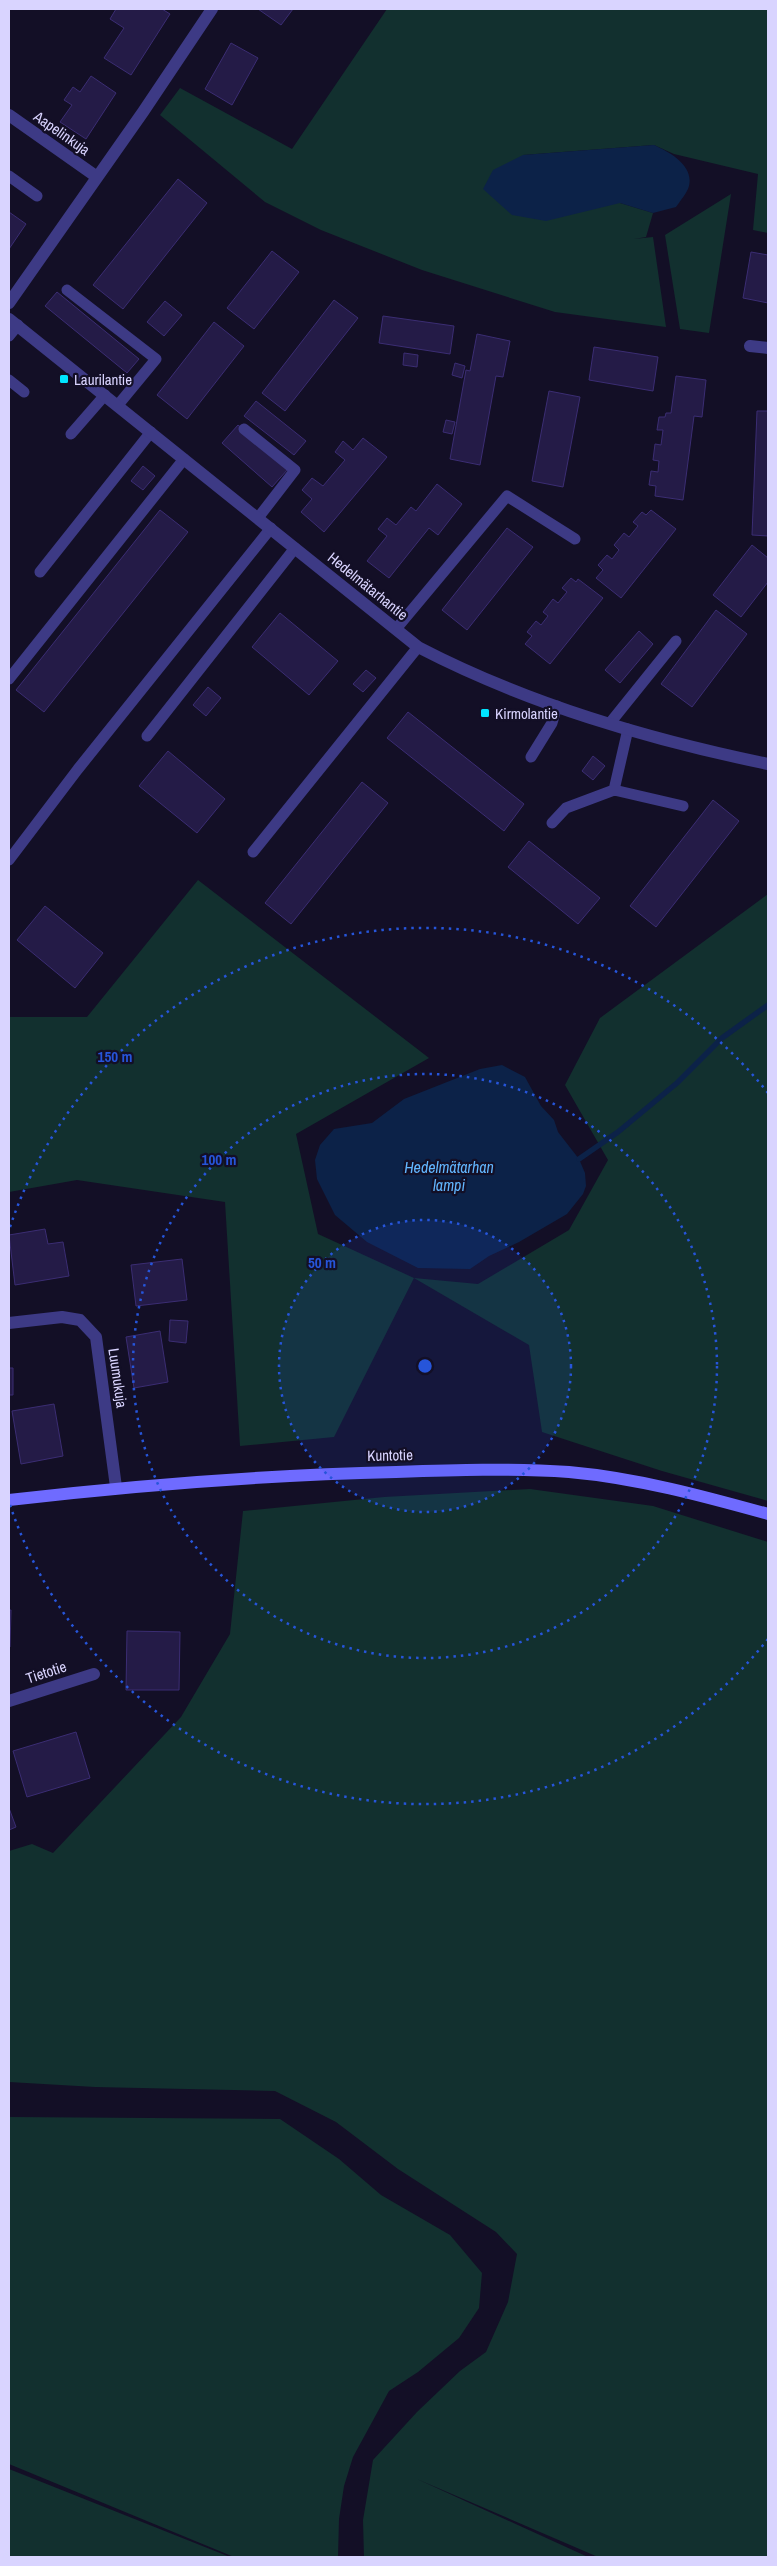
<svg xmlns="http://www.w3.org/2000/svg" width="777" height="2566" font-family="'Archivo Narrow',sans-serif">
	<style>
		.green { fill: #12302f }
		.water { fill: #0c2248 }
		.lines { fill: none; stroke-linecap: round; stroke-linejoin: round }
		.stream { stroke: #0c2248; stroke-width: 5.5 }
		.building { fill: #241b47; stroke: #3b2d73 }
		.lane { stroke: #3d3a85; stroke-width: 11 }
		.street { stroke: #3d3a85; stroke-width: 12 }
		.secondary { stroke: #6f6bff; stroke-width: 12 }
		.ring { fill: none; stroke: #2655da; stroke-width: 2.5; stroke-dasharray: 2.5 5 }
		.poi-dot { fill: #00e5ff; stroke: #130f26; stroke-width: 2 }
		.labels { text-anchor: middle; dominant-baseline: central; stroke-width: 4.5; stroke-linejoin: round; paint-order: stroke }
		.street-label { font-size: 15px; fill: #d9d4ff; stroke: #130f26 }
		.poi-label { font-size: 15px; fill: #d9d4ff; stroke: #130f26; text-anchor: start }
		.water-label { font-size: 16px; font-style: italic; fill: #62b6ff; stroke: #130f26 }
		.centre { fill: #2655da; stroke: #130f26; stroke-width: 2.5 }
		.ring-label { font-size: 15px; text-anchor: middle; font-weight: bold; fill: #2655da; stroke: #130f26; stroke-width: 4.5; stroke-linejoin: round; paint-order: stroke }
	</style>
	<rect width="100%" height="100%" fill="#130f26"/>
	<!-- green -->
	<path class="green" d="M387,9H768V233L753,230L758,174L674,154L654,145L523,155L620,203L653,213L646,237L634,239L653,237L666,327L555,312L422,270L321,230L265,202L160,115L180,88L292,149Z
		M731,194L709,333L680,329L665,235Z
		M198,880L429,1058L296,1134L318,1234L414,1278L478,1284L569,1230L608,1160L565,1085L600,1018L768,894V1501L662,1471L542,1432L529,1345L414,1278L334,1437L240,1446L225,1202L77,1180L9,1192V1017H87Z
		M530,1489L653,1506L768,1542V2557H598L417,2479L588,2557H364L363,2520L373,2460L417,2412L460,2371L486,2352L508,2302L517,2254L496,2232L398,2169L336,2122L275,2091L95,2087L9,2082V1851L32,1844L53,1853L181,1717L230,1634L243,1511L384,1497Z
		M9,2117L280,2119L339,2159L381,2195L450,2235L482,2273L479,2308L459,2338L418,2372L389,2391L353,2457L344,2486L339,2519L338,2557H234L9,2464Z
		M9,2469L230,2557H9Z"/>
	<!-- water -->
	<path class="water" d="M654,145C669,152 694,165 689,186C687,193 680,201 676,207L653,213L620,203L546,221L512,215L483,189L493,170L523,155Z
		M502,1065L525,1077L541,1106L554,1120L558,1132L579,1159L585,1173L586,1186L583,1194L567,1214L519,1242L489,1256L470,1269L418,1268L367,1242L335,1215L317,1179L315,1160L320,1145L334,1129L372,1123L404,1099L480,1069Z"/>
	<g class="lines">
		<!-- stream -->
		<path class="stream" d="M579,1159L618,1132L677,1083L722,1038L768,1005"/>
	</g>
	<!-- building -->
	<path class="building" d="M116,9H162L170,14L131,75L104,58L124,28L110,19Z
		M258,9H293L281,25Z
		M231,43L258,58L232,105L205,89Z
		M91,76L116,93L86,139L60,122L72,105L64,100L73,87L80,92Z
		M178,179L207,203L123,309L93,285Z
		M9,212L26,224L9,249Z
		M272,251L299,272L254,329L227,308Z
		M751,252L768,255V303L743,298Z
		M57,292L139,359L127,373L45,306Z
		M334,300L358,318L285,411L262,393Z
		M165,301L182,315L164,336L147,322Z
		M383,316L454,326L450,354L379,343Z
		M214,322L244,346L187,419L157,395Z
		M477,334L510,341L503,377L496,376L480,465L450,459L466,370L470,371Z
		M594,347L658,357L653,391L589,380Z
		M404,353L418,355L417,367L403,365Z
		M455,363L465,366L462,378L452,375Z
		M676,376L706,380L702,417L694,416L683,500L655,496L656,486L649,485L651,471L658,472L659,461L653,460L655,444L661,445L663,430H657L659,417H665L666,413H671Z
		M549,391L580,397L563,487L532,481Z
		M256,401L306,441L294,455L244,416Z
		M757,411H768V536L752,535Z
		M446,420L455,422L452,434L443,432Z
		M238,425L288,469L272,487L222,443Z
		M363,438L387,457L324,532L301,512L312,499L302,490L312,478L323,486L345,460L335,452L343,441L353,450Z
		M143,466L155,476L143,490L131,481Z
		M437,484L462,504L438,535L429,528L389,578L367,561L387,536L378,529L387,518L396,525L411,507L416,511Z
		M160,510L188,532L44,712L16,690Z
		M651,510L676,529L621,598L596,578L603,570L598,565L607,555L612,559L619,550L614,545L624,533L629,537L638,526L633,522L642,512L646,515Z
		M507,528L533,547L467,630L442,610Z
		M752,545L768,558V582L741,617L713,595Z
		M571,578L576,582L578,579L603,598L550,664L525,644L532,636L527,632L536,621L541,625L548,616L543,612L553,599L558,603L567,592L562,588Z
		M716,610L747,634L692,707L661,684Z
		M280,613L338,661L309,695L252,647Z
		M639,631L653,644L620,683L605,670Z
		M366,670L376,678L363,692L353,684Z
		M208,687L221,698L206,716L193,705Z
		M408,712L524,804L504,831L387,738Z
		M168,751L225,799L197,833L139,786Z
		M593,756L605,766L593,780L582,771Z
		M362,782L388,803L291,924L265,903Z
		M713,800L739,821L656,927L630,906Z
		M529,841L600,898L578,924L508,867Z
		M45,906L103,953L75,988L17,940Z
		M45,1229L48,1244L63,1242L69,1276L15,1285L9,1235Z
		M182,1259L187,1300L136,1306L131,1265Z
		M170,1320L188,1321L186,1343L169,1341Z
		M160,1331L168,1382L134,1388L126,1337Z
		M9,1368H13V1395H9Z
		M54,1404L63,1456L21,1464L12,1411Z
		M9,1610H11L10,1647H9Z
		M127,1631L180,1632L179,1690H126Z
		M76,1732L90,1778L27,1797L13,1751Z
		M9,1808L16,1827L9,1830Z"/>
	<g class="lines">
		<!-- lane -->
		<path class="lane" d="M9,176L37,196
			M67,290L156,359L118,405
			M9,336L18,325
			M9,380L24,392
			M244,429L295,470L258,518
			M71,434L105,395
			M40,572L151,432
			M396,629L507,496L575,539
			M9,679L184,459
			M610,723L676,641
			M147,736L295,548
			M531,757L552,723L557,706
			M614,790L628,729
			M552,823L566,808L614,790L683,806
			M253,852L418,647
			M9,860L78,769L271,528"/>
		<!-- street -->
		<path class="street" d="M9,115L97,177
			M9,303L143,112L212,9
			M9,319L418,647C528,704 647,739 768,764
			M750,346L768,348
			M9,1323L62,1317L80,1320L96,1337L116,1487
			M9,1701L94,1674"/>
		<!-- secondary -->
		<path class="secondary" d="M9,1500C137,1485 267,1475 396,1472C453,1470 512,1468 569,1472C637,1478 703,1496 768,1514"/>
	</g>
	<!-- distance rings -->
	<circle cx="425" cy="1366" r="146" fill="#2655da" fill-opacity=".12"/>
	<g class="ring">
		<circle cx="425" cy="1366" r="146"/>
		<circle cx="425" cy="1366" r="292"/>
		<path d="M768 1639A438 438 0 0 1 10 1505M10 1227A438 438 0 0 1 768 1093"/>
	</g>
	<!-- markers -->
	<g class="poi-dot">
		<rect x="59" y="374" width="10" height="10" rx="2.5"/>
		<rect x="480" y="708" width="10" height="10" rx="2.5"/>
	</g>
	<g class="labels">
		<!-- street labels -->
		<g class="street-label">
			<text transform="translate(62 133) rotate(35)">Aapelinkuja</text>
			<text transform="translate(368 586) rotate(39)">Hedelmätarhantie</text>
			<text transform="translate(118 1378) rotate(82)">Luumukuja</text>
			<text transform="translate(390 1455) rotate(-1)">Kuntotie</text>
			<text transform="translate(46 1672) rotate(-18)">Tietotie</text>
		</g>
		<!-- poi labels -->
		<g class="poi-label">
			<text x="74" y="379">Laurilantie</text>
			<text x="495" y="713">Kirmolantie</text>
		</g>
		<!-- water labels -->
		<g class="water-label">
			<text x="449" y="1167">Hedelmätarhan<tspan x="449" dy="18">lampi</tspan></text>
		</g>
	</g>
	<circle cx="425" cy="1366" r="8" class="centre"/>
	<g class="ring-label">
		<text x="115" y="1062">150 m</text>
		<text x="219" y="1165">100 m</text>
		<text x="322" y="1268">50 m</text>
	</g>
	<!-- border -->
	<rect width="777" height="2566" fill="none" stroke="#d9d4ff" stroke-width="20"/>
</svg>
